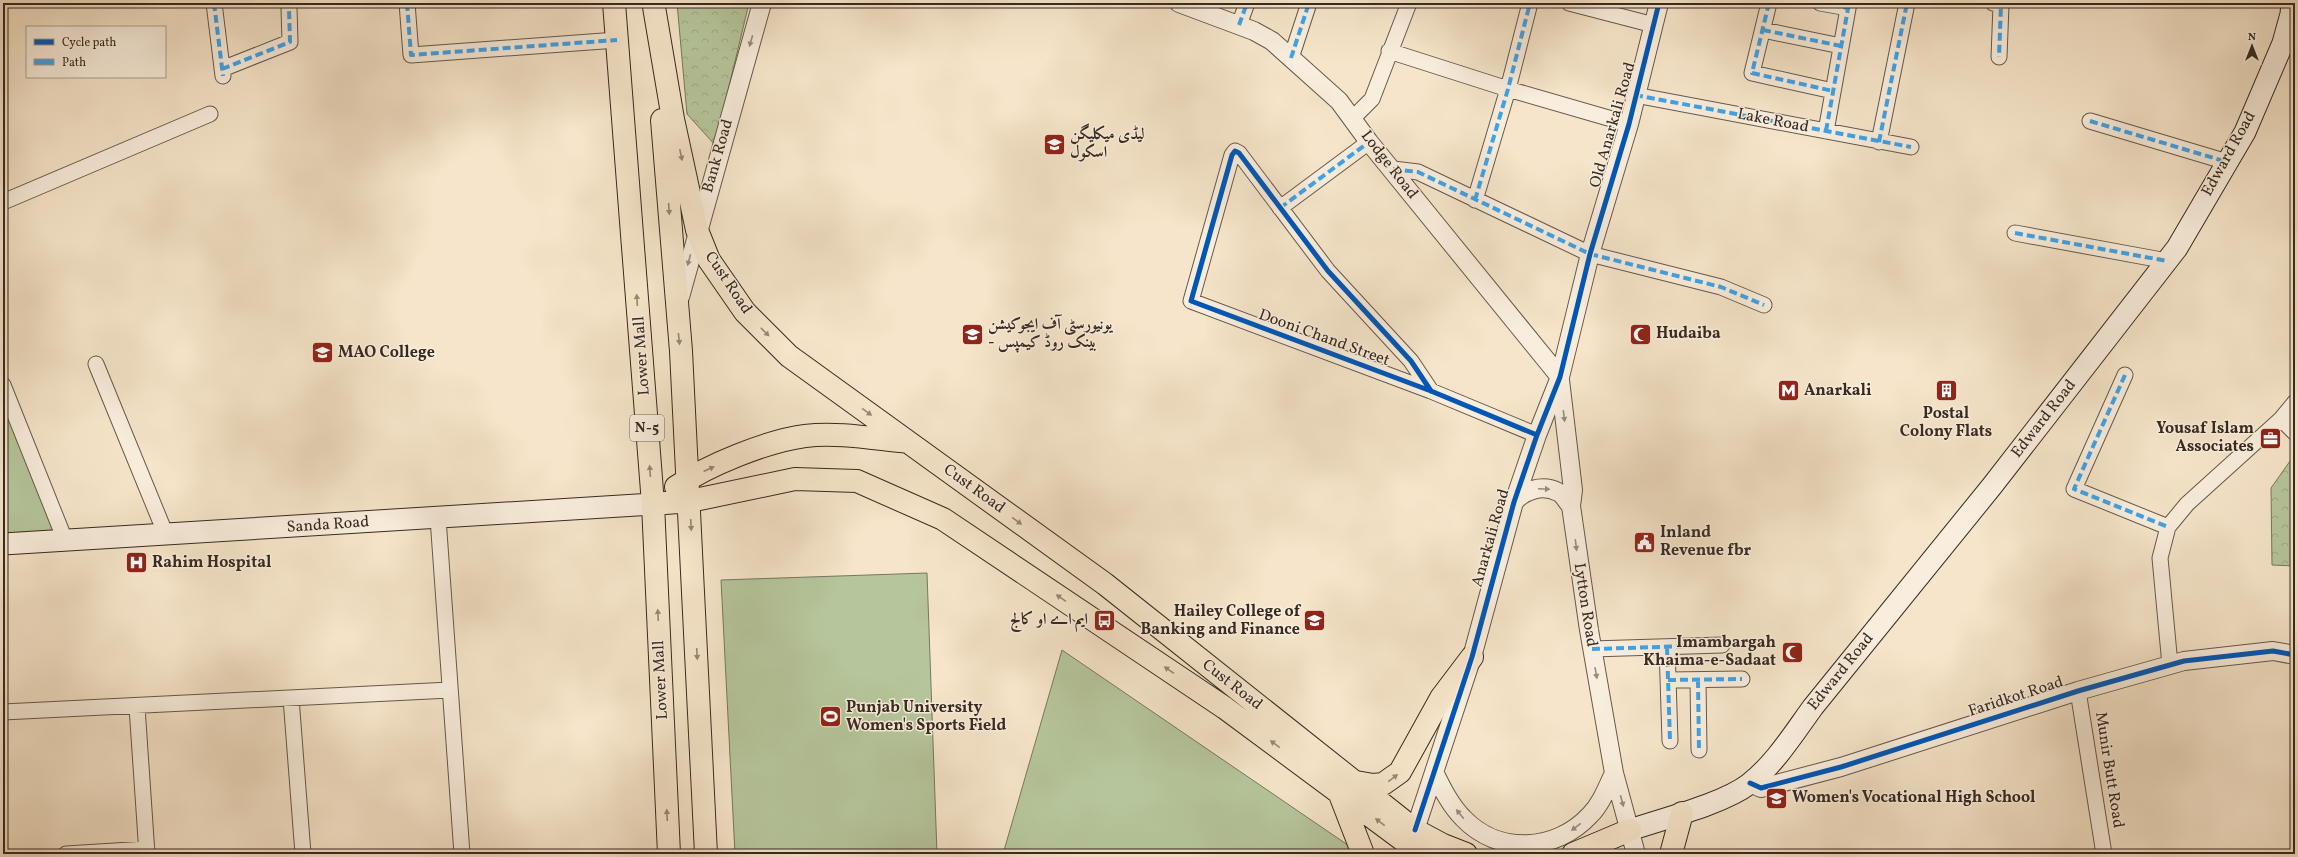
<svg xmlns="http://www.w3.org/2000/svg" width="2298" height="857" font-family="Vollkorn,Amiri,serif">
	<style>
		.green { fill: #b6c69c; stroke: #76785e }
		.park { fill: url(#park-crowns); stroke: #76785e }
		.lines { fill: none; stroke-linecap: round; stroke-linejoin: round }
		.minor-casing { stroke: #67584a; stroke-width: 17 }
		.tertiary-casing { stroke: #67584a; stroke-width: 20 }
		.secondary-casing { stroke: #372920; stroke-width: 23 }
		.primary-casing { stroke: #372920; stroke-width: 24 }
		.minor { stroke: #f9eedd; stroke-width: 15 }
		.tertiary { stroke: #f9eedd; stroke-width: 18 }
		.secondary { stroke: #f9eedd; stroke-width: 21 }
		.primary { stroke: #f6e5ca; stroke-width: 22 }
		.quiet { stroke: #3fa3ea; stroke-width: 4; stroke-dasharray: 8 4; stroke-linecap: butt }
		.cycleway-casing { stroke: #f9eedd; stroke-width: 8 }
		.cycleway { stroke: #0057b8; stroke-width: 5 }
		.oneway { fill: #988c7e }
		.oneway2 { fill: #968775 }
		.labels { text-anchor: middle; dominant-baseline: central; stroke-width: 3; stroke-linejoin: round; paint-order: stroke }
		.shield { fill: #f9eedd; stroke: #716459; stroke-width: 1 }
		.shield-label { font-size: 15px; font-weight: bold; fill: #372920 }
		.street-label { font-size: 16px; fill: #372920; stroke: #f9eedd }
		.poi-label { font-size: 16px; font-weight: bold; fill: #372920; stroke: #f9eedd; text-anchor: start }
	</style>
	<defs>
		<pattern id="park-crowns" width="20" height="18" patternUnits="userSpaceOnUse"><rect width="20" height="18" fill="#b6c69c"/><path d="M2 6a3 3 0 1 1 6 0M12 15a3 3 0 1 1 6 0" fill="none" stroke="#9daa86"/></pattern>
	</defs>
	<rect width="100%" height="100%" fill="#f6e5ca"/>
	<filter id="stains"><feTurbulence type="fractalNoise" baseFrequency=".005" numOctaves="4"/><feColorMatrix values="0 0 0 0 .2 0 0 0 0 .09 0 0 0 0 .02 0 0 0 .5 -.17"/></filter>
	<radialGradient id="worn" r=".72"><stop offset=".6" stop-color="#630" stop-opacity="0"/><stop offset="1" stop-color="#630" stop-opacity=".3"/></radialGradient>
	<!-- green -->
	<path class="green" d="M3,398L61,540L3,544Z
		M927,573L937,854H735L721,580Z
		M1062,650L1361,854H1003Z"/>
	<!-- park -->
	<path class="park" d="M677,3H749L715,145L687,114Z
		M2295,454V566L2272,565L2271,488Z"/>
	<g class="lines">
		<defs>
			<path id="minor" d="M214,3L223,76
				M407,3L411,55L617,40
				M1569,3L1654,25
				M1769,3L1752,73L1833,91
				M1820,3L1848,8
				M1993,3L2001,5L1999,57
				M1239,25L1247,3
				M1763,30L1841,46
				M1389,51L1508,89L1629,124
				M1291,58L1309,3
				M222,69L290,42L289,8
				M1635,95L1911,147
				M1353,118L1372,99L1409,3
				M2090,121L2227,162
				M1826,131L1849,3
				M1879,142L1907,3
				M1393,169L1418,172L1590,254L1721,287L1764,305
				M1475,200L1508,89L1530,3
				M3,202L210,114
				M1280,208L1369,142
				M2015,233L2167,261
				M96,364L166,535
				M2125,375L2074,489L2168,527
				M3,385L65,540
				M1431,391L1411,361L1328,271L1239,153L1235,151L1232,155L1191,301L1431,391L1537,435
				M2281,419L2295,433
				M438,518L462,854
				M1667,647L1670,741
				M1592,649L1722,645
				M2170,665L2160,558L2168,527L2187,504L2281,419L2295,402
				M1668,680L1742,679
				M1698,680L1699,750
				M2078,691L2104,854
				M291,698L303,854
				M137,707L147,854
				M3,712L450,690
				M66,854L147,849"/>
			<path id="tertiary" d="M1179,3L1254,31L1272,41L1339,101L1369,142L1560,377
				M680,297L762,3
				M1560,380L1573,490L1571,506L1589,630L1614,773L1636,854
				M1514,502C1524,490 1543,484 1558,492C1563,494 1567,502 1571,506
				M1434,772C1442,788 1450,805 1463,818C1498,855 1556,852 1590,815C1601,804 1607,788 1614,773
				M1750,783L1761,788L1841,767L2078,691L2184,661L2273,651L2295,655
				M1415,830L1472,657L1514,502L1537,435L1560,377L1590,254L1629,124L1659,3"/>
			<path id="secondary" d="M3,544L653,504
				M1630,830C1662,819 1723,804 1749,784C1775,764 1794,733 1813,707L1992,486L2177,248L2245,132L2283,43L2291,14L2292,3"/>
			<path id="primary" d="M614,3L653,504L669,854
				M654,7L673,119L697,230L709,260L745,312L789,356L1105,584L1415,830L1443,845L1466,854
				M662,120L681,351L706,854
				M676,487C708,465 767,441 805,436C839,432 875,439 908,442
				M653,504L690,501L795,479L857,481L943,519L1225,708L1411,846L1428,854
				M1356,782L1373,785L1383,784L1400,772L1441,698L1472,657
				M1339,792L1363,854
				M1573,854L1630,830
				M1671,854L1682,813"/>
		</defs>
		<!-- minor casing -->
		<use href="#minor" class="minor-casing"/>
		<!-- tertiary casing -->
		<use href="#tertiary" class="tertiary-casing"/>
		<!-- secondary casing -->
		<use href="#secondary" class="secondary-casing"/>
		<!-- primary casing -->
		<use href="#primary" class="primary-casing"/>
		<!-- minor -->
		<use href="#minor" class="minor"/>
		<!-- tertiary -->
		<use href="#tertiary" class="tertiary"/>
		<!-- secondary -->
		<use href="#secondary" class="secondary"/>
		<!-- primary -->
		<use href="#primary" class="primary"/>
		<!-- quiet -->
		<path class="quiet" d="M214,3L223,76
			M407,3L411,55L617,40
			M1769,3L1752,73L1833,91
			M1820,3L1848,8
			M1993,3L2001,5L1999,57
			M1239,25L1247,3
			M1763,30L1841,46
			M1291,58L1309,3
			M222,69L290,42L289,8
			M1635,95L1911,147
			M2090,121L2227,162
			M1826,131L1849,3
			M1879,142L1907,3
			M1393,169L1418,172L1590,254L1721,287L1764,305
			M1475,200L1508,89L1530,3
			M1280,208L1369,142
			M2015,233L2167,261
			M2125,375L2074,489L2168,527
			M1667,647L1670,741
			M1592,649L1722,645
			M1668,680L1742,679
			M1698,680L1699,750"/>
		<defs>
			<path id="cycleway" d="M1431,391L1411,361L1328,271L1239,153L1235,151L1232,155L1191,301L1431,391L1537,435
				M1750,783L1761,788L1841,767L2078,691L2184,661L2273,651L2295,655
				M1415,830L1472,657L1514,502L1537,435L1560,377L1590,254L1629,124L1659,3"/>
		</defs>
		<!-- cycleway casing -->
		<use href="#cycleway" class="cycleway-casing"/>
		<!-- cycleway -->
		<use href="#cycleway" class="cycleway"/>
	</g>
	<!-- one-way arrows -->
	<defs><path id="oneway-solid" d="M-6-.8H1V-3.2L6.5 0L1 3.2V.8H-6Z"/></defs>
	<g class="oneway">
		<use href="#oneway-solid" transform="translate(751 41) rotate(106)"/>
		<use href="#oneway-solid" transform="translate(689 260) rotate(105)"/>
		<use href="#oneway-solid" transform="translate(1564 416) rotate(83)"/>
		<use href="#oneway-solid" transform="translate(1544 489) rotate(2)"/>
		<use href="#oneway-solid" transform="translate(1576 545) rotate(83)"/>
		<use href="#oneway-solid" transform="translate(1596 673) rotate(80)"/>
		<use href="#oneway-solid" transform="translate(1622 801) rotate(75)"/>
		<use href="#oneway-solid" transform="translate(1460 814) rotate(-129)"/>
		<use href="#oneway-solid" transform="translate(1576 827) rotate(143)"/>
	</g>
	<g class="oneway2">
		<use href="#oneway-solid" transform="translate(681 155) rotate(78)"/>
		<use href="#oneway-solid" transform="translate(669 209) rotate(86)"/>
		<use href="#oneway-solid" transform="translate(637 300) rotate(-94)"/>
		<use href="#oneway-solid" transform="translate(765 332) rotate(45)"/>
		<use href="#oneway-solid" transform="translate(679 339) rotate(84)"/>
		<use href="#oneway-solid" transform="translate(867 412) rotate(36)"/>
		<use href="#oneway-solid" transform="translate(709 469) rotate(-25)"/>
		<use href="#oneway-solid" transform="translate(650 471) rotate(-94)"/>
		<use href="#oneway-solid" transform="translate(1017 521) rotate(36)"/>
		<use href="#oneway-solid" transform="translate(691 525) rotate(87)"/>
		<use href="#oneway-solid" transform="translate(1061 598) rotate(-146)"/>
		<use href="#oneway-solid" transform="translate(658 615) rotate(-93)"/>
		<use href="#oneway-solid" transform="translate(697 654) rotate(87)"/>
		<use href="#oneway-solid" transform="translate(1169 670) rotate(-146)"/>
		<use href="#oneway-solid" transform="translate(1275 744) rotate(-144)"/>
		<use href="#oneway-solid" transform="translate(1393 778) rotate(-37)"/>
		<use href="#oneway-solid" transform="translate(667 815) rotate(-93)"/>
		<use href="#oneway-solid" transform="translate(1380 822) rotate(-143)"/>
	</g>
	<!-- icons -->
	<defs>
		<symbol id="school-square" viewBox="-11 -11 22 22"><rect x="-9" y="-9" width="18" height="18" rx="4" fill="#8f2418" stroke="#f9eedd"/><path d="M0-5L7-2L0 1L-7-2ZM-4 1L0 2.5L4 1V4Q0 6-4 4Z" fill="#fff"/></symbol>
		<symbol id="university-square" viewBox="-11 -11 22 22"><rect x="-9" y="-9" width="18" height="18" rx="4" fill="#8f2418" stroke="#f9eedd"/><path d="M0-5L7-2L0 1L-7-2ZM-4 1L0 2.5L4 1V4Q0 6-4 4Z" fill="#fff"/></symbol>
		<symbol id="mosque-square" viewBox="-11 -11 22 22"><rect x="-9" y="-9" width="18" height="18" rx="4" fill="#8f2418" stroke="#f9eedd"/><path d="M3.5-4.9A6 6 0 1 0 3.5 4.9A5 5 0 1 1 3.5-4.9Z" fill="#fff"/></symbol>
		<symbol id="metro-square" viewBox="-11 -11 22 22"><rect x="-9" y="-9" width="18" height="18" rx="4" fill="#8f2418" stroke="#f9eedd"/><path d="M-5.5 5V-5H-3L0 0L3-5H5.5V5H3V-.5L0 4L-3-.5V5Z" fill="#fff"/></symbol>
		<symbol id="building-square" viewBox="-11 -11 22 22"><rect x="-9" y="-9" width="18" height="18" rx="4" fill="#8f2418" stroke="#f9eedd"/><path d="M-4-6H4V6H1V3H-1V6H-4ZM-2.5-4.3h1.7v1.8h-1.7ZM.8-4.3h1.7v1.8H.8ZM-2.5-1h1.7V.8h-1.7ZM.8-1h1.7V.8H.8Z" fill="#fff"/></symbol>
		<symbol id="office-square" viewBox="-11 -11 22 22"><rect x="-9" y="-9" width="18" height="18" rx="4" fill="#8f2418" stroke="#f9eedd"/><path d="M-6-3h4V-5.5h4V-3h4V5H-6ZM-1-4.5V-3h2v-1.5ZM-6 0V1H6V0Z" fill="#fff"/></symbol>
		<symbol id="civic-square" viewBox="-11 -11 22 22"><rect x="-9" y="-9" width="18" height="18" rx="4" fill="#8f2418" stroke="#f9eedd"/><path d="M-.6-6.5H3V-4.5H.6V-3L4-1V1h2V6H-6V1h2V-1L-.6-3ZM-1.2 2.5V6h2.4V2.5Z" fill="#fff"/></symbol>
		<symbol id="hospital-square" viewBox="-11 -11 22 22"><rect x="-9" y="-9" width="18" height="18" rx="4" fill="#8f2418" stroke="#f9eedd"/><path d="M-5-5h3v3.5h4V-5h3V5h-3V1.5h-4V5h-3Z" fill="#fff"/></symbol>
		<symbol id="bus-square" viewBox="-11 -11 22 22"><rect x="-9" y="-9" width="18" height="18" rx="4" fill="#8f2418" stroke="#f9eedd"/><path d="M-5-6H5V4H4V6H2V4H-2V6H-4V4H-5ZM-3.5-4V0h7V-4ZM-3.5 1.2v1.5H-2V1.2ZM2 1.2v1.5H3.5V1.2Z" fill="#fff"/></symbol>
		<symbol id="stadium-square" viewBox="-11 -11 22 22"><rect x="-9" y="-9" width="18" height="18" rx="4" fill="#8f2418" stroke="#f9eedd"/><path d="M0-5a6.5 5 0 1 0 0 10a6.5 5 0 1 0 0-10ZM-3.5-1.8h7v3.6h-7Z" fill="#fff"/></symbol>
	</defs>
	<g fill-rule="evenodd">
		<use href="#school-square" x="1042" y="132" width="25" height="25"/>
		<use href="#university-square" x="960" y="322" width="25" height="25"/>
		<use href="#mosque-square" x="1628" y="322" width="25" height="25"/>
		<use href="#university-square" x="310" y="340" width="25" height="25"/>
		<use href="#metro-square" x="1776" y="378" width="25" height="25"/>
		<use href="#building-square" x="1934" y="378" width="25" height="25"/>
		<use href="#office-square" x="2258" y="426" width="25" height="25"/>
		<use href="#civic-square" x="1632" y="530" width="25" height="25"/>
		<use href="#hospital-square" x="124" y="550" width="25" height="25"/>
		<use href="#bus-square" x="1092" y="608" width="25" height="25"/>
		<use href="#university-square" x="1302" y="608" width="25" height="25"/>
		<use href="#mosque-square" x="1780" y="640" width="25" height="25"/>
		<use href="#stadium-square" x="818" y="704" width="25" height="25"/>
		<use href="#school-square" x="1764" y="786" width="25" height="25"/>
	</g>
	<g class="labels">
		<!-- shield labels -->
		<rect class="shield" x="630" y="415" width="34" height="26" rx="3"/>
		<g class="shield-label">
			<text x="647" y="428">N-5</text>
		</g>
		<!-- street labels -->
		<g class="street-label">
			<text transform="translate(1773 121) rotate(11)">Lake Road</text>
			<text transform="translate(1613 125) rotate(-74)">Old Anarkali Road</text>
			<text transform="translate(2229 154) rotate(-61)">Edward Road</text>
			<text transform="translate(718 156) rotate(-74)">Bank Road</text>
			<text transform="translate(1389 165) rotate(52)">Lodge Road</text>
			<text transform="translate(728 283) rotate(56)">Cust Road</text>
			<text transform="translate(1324 338) rotate(20)">Dooni Chand Street</text>
			<text transform="translate(642 356) rotate(-94)">Lower Mall</text>
			<text transform="translate(2044 419) rotate(-52)">Edward Road</text>
			<text transform="translate(974 489) rotate(36)">Cust Road</text>
			<text transform="translate(328 525) rotate(-4)">Sanda Road</text>
			<text transform="translate(1491 538) rotate(-74)">Anarkali Road</text>
			<text transform="translate(1585 605) rotate(81)">Lytton Road</text>
			<text transform="translate(1841 672) rotate(-51)">Edward Road</text>
			<text transform="translate(661 680) rotate(-93)">Lower Mall</text>
			<text transform="translate(1232 685) rotate(38)">Cust Road</text>
			<text transform="translate(2016 697) rotate(-18)">Faridkot Road</text>
			<text transform="translate(2109 770) rotate(81)">Munir Butt Road</text>
		</g>
		<!-- poi labels -->
		<g class="poi-label">
			<text x="1070" y="135">لیڈی میکلیگن<tspan x="1070" dy="18">اسکول</tspan></text>
			<text x="988" y="325">یونیورسٹی آف ایجوکیشن<tspan x="988" dy="18">- بینک روڈ کیمپس</tspan></text>
			<text x="1656" y="334">Hudaiba</text>
			<text x="338" y="353">MAO College</text>
			<text x="1804" y="391">Anarkali</text>
			<text x="1946" y="414" text-anchor="middle">Postal<tspan x="1946" dy="18">Colony Flats</tspan></text>
			<text x="2254" y="429" text-anchor="end">Yousaf Islam<tspan x="2254" dy="18">Associates</tspan></text>
			<text x="1660" y="533">Inland<tspan x="1660" dy="18">Revenue fbr</tspan></text>
			<text x="152" y="563">Rahim Hospital</text>
			<text x="1300" y="612" text-anchor="end">Hailey College of<tspan x="1300" dy="18">Banking and Finance</tspan></text>
			<text x="1088" y="620" text-anchor="end">ایم اے او کالج</text>
			<text x="1776" y="643" text-anchor="end">Imambargah<tspan x="1776" dy="18">Khaima-e-Sadaat</tspan></text>
			<text x="846" y="708">Punjab University<tspan x="846" dy="18">Women's Sports Field</tspan></text>
			<text x="1792" y="798">Women's Vocational High School</text>
		</g>
	</g>
	<!-- margin -->
	<rect width="2298" height="857" fill="none" stroke="#f6e5ca" stroke-width="16"/>
	<rect x="4" y="4" width="2290" height="849" fill="none" stroke="#372920" stroke-width="2"/>
	<rect x="8" y="8" width="2282" height="841" fill="none" stroke="#372920"/>
	<!-- legend -->
	<rect x="26" y="26" width="140" height="52" fill="#f9eedd" stroke="#ab9f91"/>
	<rect x="34" y="39" width="20" height="6" fill="#0057b8" stroke="#ab9f91"/>
	<text x="62" y="46" font-size="12" fill="#372920">Cycle path</text>
	<rect x="34" y="59" width="20" height="6" fill="#3fa3ea" stroke="#ab9f91"/>
	<text x="62" y="66" font-size="12" fill="#372920">Path</text>
	<!-- north arrow -->
	<g transform="translate(2252 46)" stroke="#f9eedd" stroke-width="3" paint-order="stroke">
	<path d="M0-3L7 15L0 10L-7 15Z" fill="#372920"/>
	<text y="-6" font-size="11" font-weight="bold" text-anchor="middle" fill="#372920">N</text>
	</g>
	<rect width="100%" height="100%" filter="url(#stains)"/>
	<rect width="100%" height="100%" fill="url(#worn)"/>
</svg>
